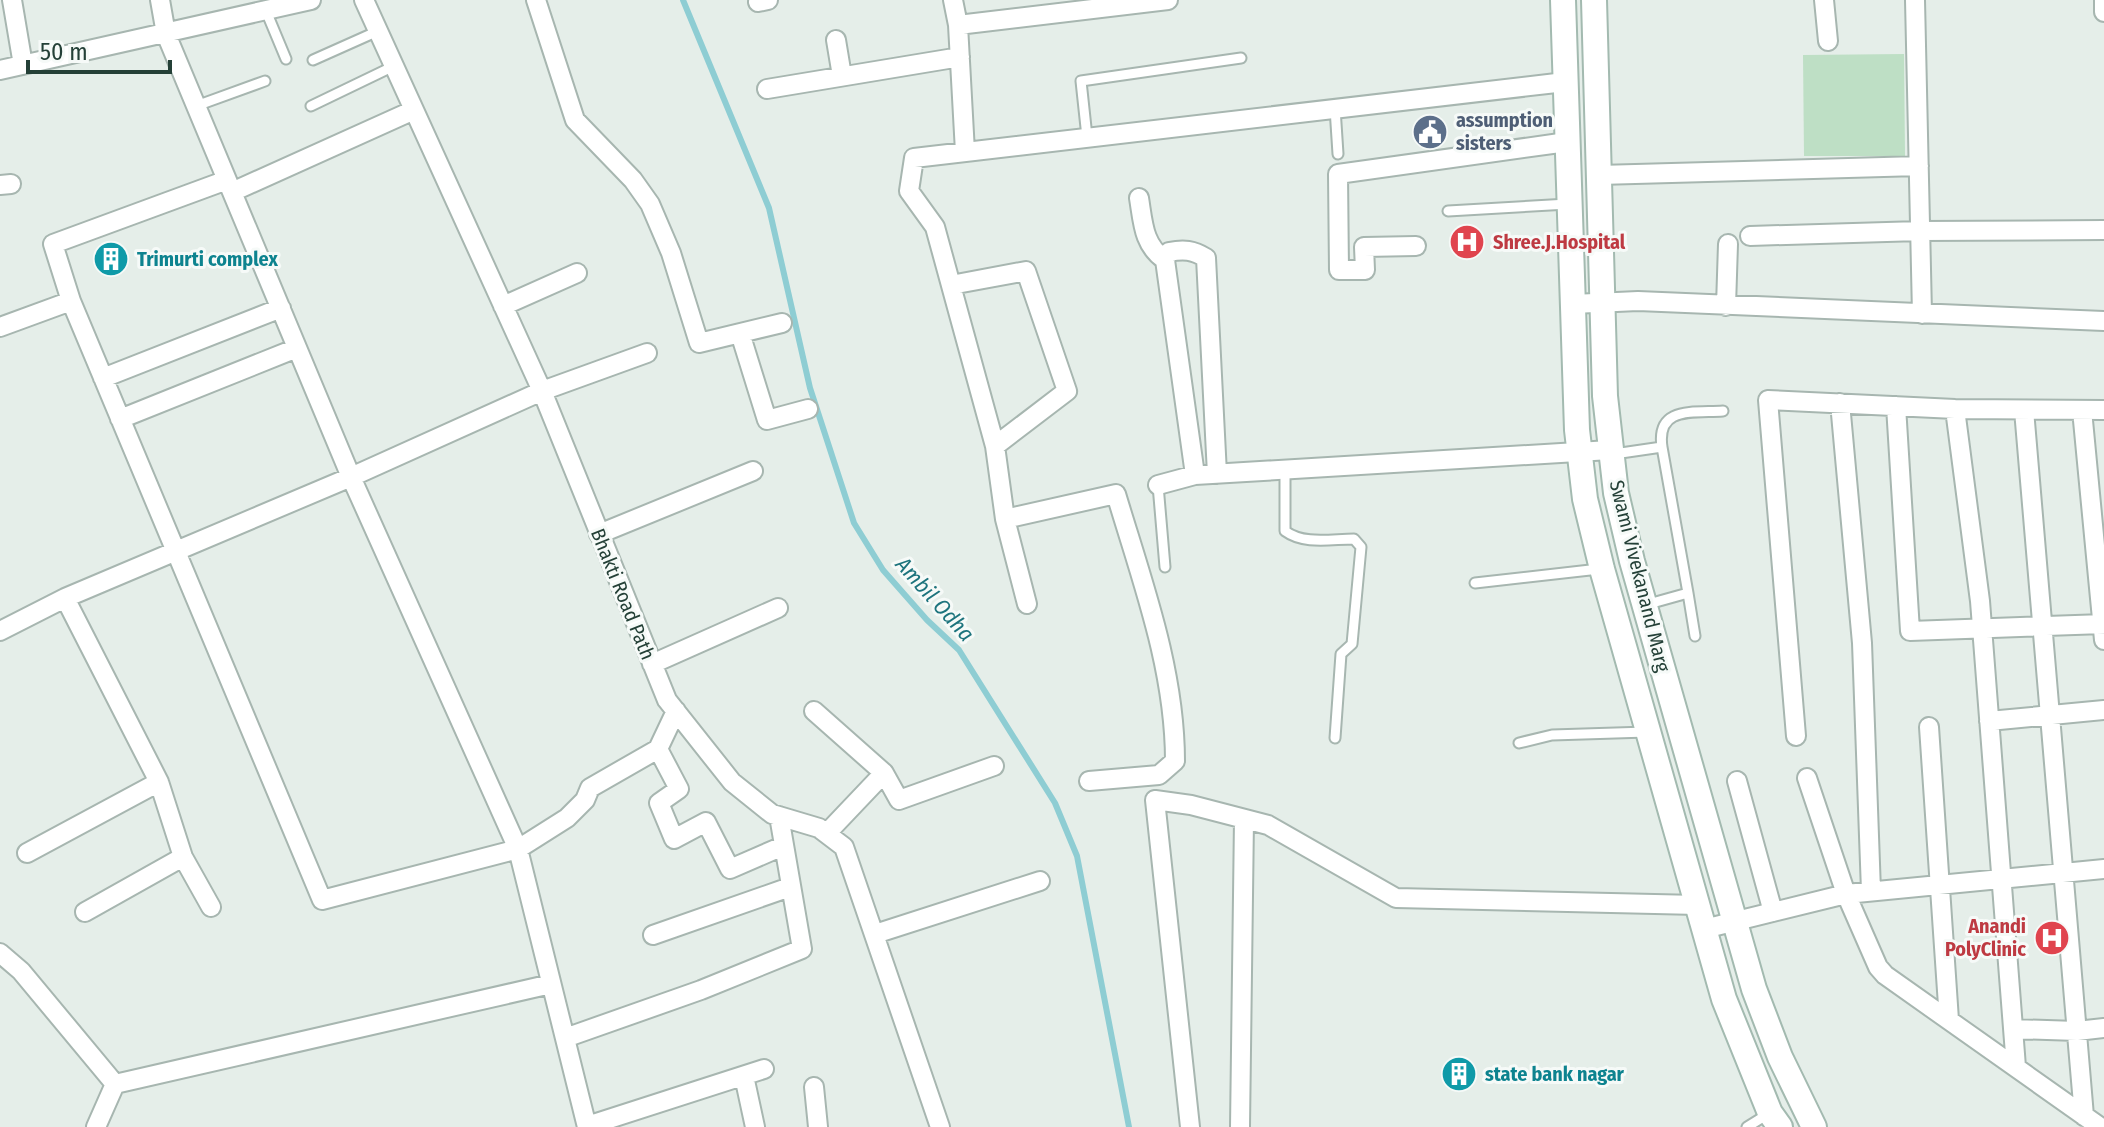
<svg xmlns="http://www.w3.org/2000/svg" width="2104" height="1127" font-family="'Fira Sans Condensed',sans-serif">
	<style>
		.green { fill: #bedfc5 }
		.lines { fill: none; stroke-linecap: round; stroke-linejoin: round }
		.stream { stroke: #8ecdd3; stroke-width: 6 }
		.lane-casing { stroke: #a7b6b0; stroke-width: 13 }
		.street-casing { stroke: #a7b6b0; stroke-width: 22 }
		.secondary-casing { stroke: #a3bab0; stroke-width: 28 }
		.lane { stroke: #fff; stroke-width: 9 }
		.street { stroke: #fff; stroke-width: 18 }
		.secondary { stroke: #fff; stroke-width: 24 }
		.labels { text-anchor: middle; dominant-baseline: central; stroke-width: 6; stroke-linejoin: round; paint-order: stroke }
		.service-label { font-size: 20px; font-weight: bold; fill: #4e5e75; stroke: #f6faf8; text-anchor: start }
		.health-label { font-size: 20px; font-weight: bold; fill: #be3a42; stroke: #f6faf8; text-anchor: start }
		.culture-label { font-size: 20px; font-weight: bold; fill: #0d838f; stroke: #f6faf8; text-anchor: start }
		.street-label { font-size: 20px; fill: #244037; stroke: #f6faf8 }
		.water-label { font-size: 22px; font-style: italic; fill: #1d747d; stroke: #f6faf8 }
	</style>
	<rect width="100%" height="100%" fill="#e5eee9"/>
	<!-- green -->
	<path class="green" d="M1904,54L1905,156H1804L1803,55Z"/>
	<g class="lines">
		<!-- stream -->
		<path class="stream" d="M683,0L769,208L810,388L854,523L883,570L927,620L959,650L1055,803L1077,856L1129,1127"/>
		<defs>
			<path id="lane" d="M266,11L286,59
				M313,60L378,31
				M196,106L265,81
				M311,106L394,66
				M1335,108L1338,154
				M1087,137L1081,81L1241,58
				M1448,211L1568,204
				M1662,447C1656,406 1693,413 1723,411
				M1614,454L1662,447L1688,593L1645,605
				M1285,470V531C1304,545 1331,539 1354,539L1361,547L1352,644L1341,654L1335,738
				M1158,485L1165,567
				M1475,583L1599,569
				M1688,593L1695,636
				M1519,743L1552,735L1647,732
				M1747,1127L1768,1114"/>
			<path id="street" d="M12,0L23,65
				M160,0L166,34L351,477L518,849L587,1127
				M364,0L542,391L667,700L732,782L772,814L819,828L844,847L940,1127
				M536,0L575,120L633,180L650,204L671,253L699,343L782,323
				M953,0L958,25L965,152
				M1824,0L1828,41
				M1915,0L1922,314
				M2104,0V12
				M758,2L768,0
				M958,25L1168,0
				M836,40L842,76
				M0,70L311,0
				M767,89L960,57
				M1599,175L1919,166
				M227,180L53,244L71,301L322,900L518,849L567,818L585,800L590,788L658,749L676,711
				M0,185L11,184
				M232,192L414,110
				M1139,198C1143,222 1143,245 1165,260
				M1750,236L1920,231L2104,230
				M1416,246L1364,247L1365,270H1339L1338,174L1567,142
				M951,285L1026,271L1067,391L995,446
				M1573,304L1638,301L2104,321
				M503,306L577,273
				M1726,306L1728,244
				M0,327L71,301
				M740,333L767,420L808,409
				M103,378L281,308
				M1840,403L1862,643L1871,891
				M1896,406L1910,631L2104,624
				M1955,409L1980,601L2016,1067
				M2024,410C2042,645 2066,880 2084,1116
				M2082,410L2104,640
				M120,419L297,348
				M1195,475L1165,260L1169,252C1184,249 1193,250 1206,258L1217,474
				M1158,485L1195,475L1610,450
				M1005,519L1116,494C1142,581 1175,669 1175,761L1159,775L1089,781
				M599,534L753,471
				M65,598L159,782L183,857L211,907
				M1027,604L1005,519L995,446L935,227L909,191L914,158L1565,82
				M0,631L65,598L351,477L542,391L647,353
				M652,664L778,608
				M814,711L884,773L827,833
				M1989,721L2104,710
				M1929,727L1949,1020
				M1796,736L1768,400L1955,409L2104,410
				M658,749L679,789L659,803L674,839L706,822L730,869L783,846
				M884,773L899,800L994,766
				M1807,778L1846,894L1878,967L1885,975L2100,1127
				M1737,781L1773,912
				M27,853L159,782
				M85,912L183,857
				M1704,929L1846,894L2104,869
				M875,934L1040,881
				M653,935L790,887
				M0,953L21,971L115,1084
				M2013,1029L2077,1031L2104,1028
				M565,1038L701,990L802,949L779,816
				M744,1076L755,1127
				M115,1084L551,984
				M814,1087L818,1127
				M587,1126L764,1069
				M96,1127L115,1084
				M1190,1127L1155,800L1191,805L1268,825L1396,898L1698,905
				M1240,1127L1244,819"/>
			<path id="secondary" d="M1563,0L1577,430L1585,499L1602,569L1724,999L1770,1113L1780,1127
				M1594,0L1605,396L1616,493L1632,561L1754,989L1780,1057L1814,1127"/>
		</defs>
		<!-- lane casing -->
		<use href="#lane" class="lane-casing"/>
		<!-- street casing -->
		<use href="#street" class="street-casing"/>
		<!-- secondary casing -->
		<use href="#secondary" class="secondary-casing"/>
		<!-- lane -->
		<use href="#lane" class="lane"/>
		<!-- street -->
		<use href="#street" class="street"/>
		<!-- secondary -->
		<use href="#secondary" class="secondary"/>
	</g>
	<!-- icons -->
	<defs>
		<symbol id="civic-disc" viewBox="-11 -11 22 22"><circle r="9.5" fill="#5c6f8a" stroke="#f6faf8"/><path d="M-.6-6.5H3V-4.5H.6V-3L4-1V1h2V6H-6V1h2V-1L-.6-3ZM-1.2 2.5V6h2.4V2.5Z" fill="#fff"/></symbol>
		<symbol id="hospital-disc" viewBox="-11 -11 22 22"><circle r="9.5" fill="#e0444e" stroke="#f6faf8"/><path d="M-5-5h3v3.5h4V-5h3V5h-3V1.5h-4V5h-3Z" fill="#fff"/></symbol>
		<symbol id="building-disc" viewBox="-11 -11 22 22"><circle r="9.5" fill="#0f9aa8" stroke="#f6faf8"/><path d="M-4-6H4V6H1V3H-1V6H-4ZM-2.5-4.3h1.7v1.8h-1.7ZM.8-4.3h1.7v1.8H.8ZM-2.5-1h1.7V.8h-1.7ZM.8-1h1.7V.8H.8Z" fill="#fff"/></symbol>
	</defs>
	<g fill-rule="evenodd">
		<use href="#civic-disc" x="1410" y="112" width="40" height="40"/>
		<use href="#hospital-disc" x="1447" y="222" width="40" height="40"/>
		<use href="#building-disc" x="91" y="239" width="40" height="40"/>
		<use href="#hospital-disc" x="2032" y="918" width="40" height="40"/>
		<use href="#building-disc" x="1439" y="1054" width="40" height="40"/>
	</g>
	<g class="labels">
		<!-- service labels -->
		<g class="service-label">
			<text x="1456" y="120">assumption<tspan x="1456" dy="23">sisters</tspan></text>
		</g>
		<!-- health labels -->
		<g class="health-label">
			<text x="1493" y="242">Shree.J.Hospital</text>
			<text x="2026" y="926" text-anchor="end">Anandi<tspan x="2026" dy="23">PolyClinic</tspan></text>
		</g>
		<!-- culture labels -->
		<g class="culture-label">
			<text x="137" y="259">Trimurti complex</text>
			<text x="1485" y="1074">state bank nagar</text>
		</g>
		<!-- street labels -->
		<g class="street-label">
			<text transform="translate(1640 576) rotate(76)">Swami Vivekanand Marg</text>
			<text transform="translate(623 594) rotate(68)">Bhakti Road Path</text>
		</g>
		<!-- water labels -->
		<g class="water-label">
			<text transform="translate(935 599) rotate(48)">Ambil Odha</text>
		</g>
	</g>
	<!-- scale -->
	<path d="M28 60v12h142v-12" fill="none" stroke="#244037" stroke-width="4"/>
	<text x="40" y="60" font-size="24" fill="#244037" stroke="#f6faf8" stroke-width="6" paint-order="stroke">50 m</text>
</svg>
